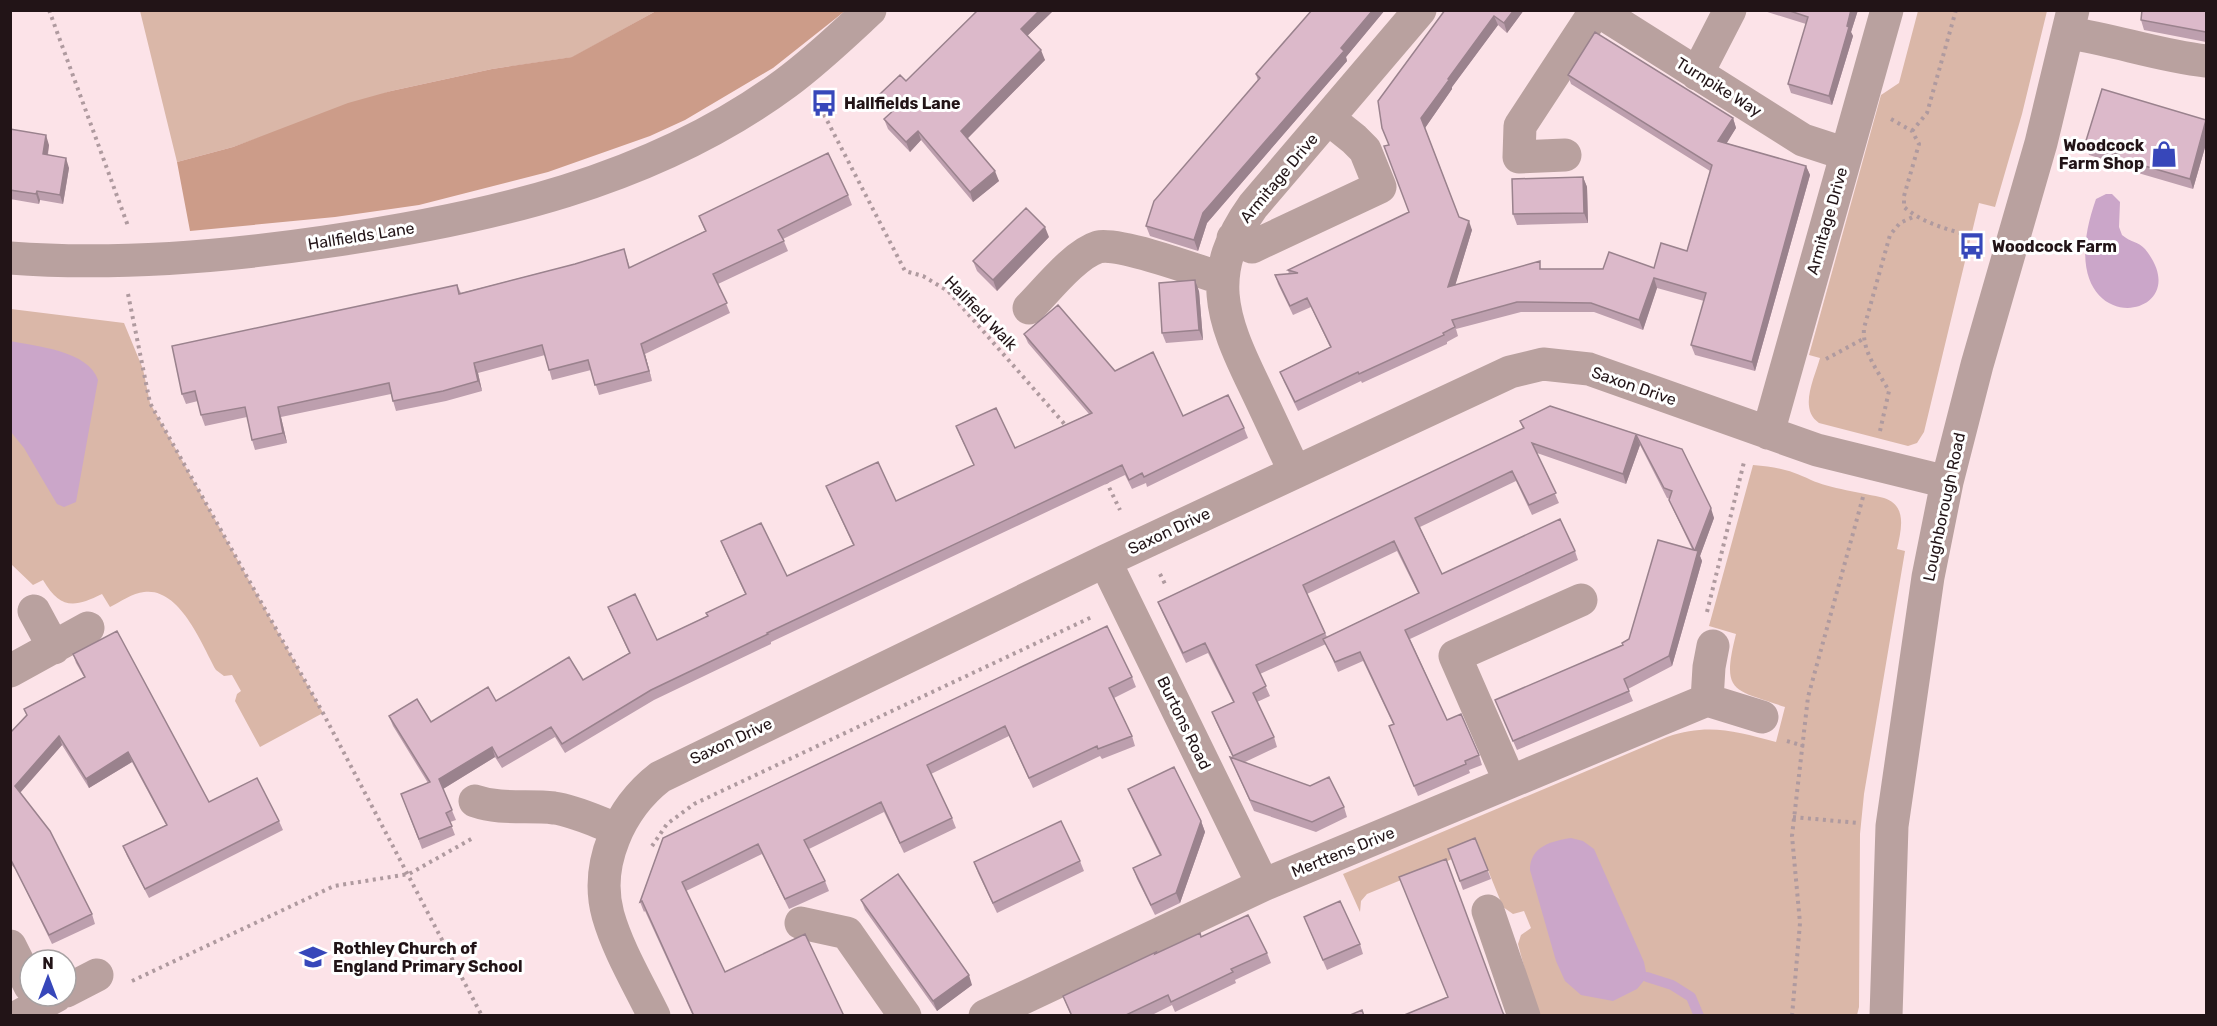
<svg xmlns="http://www.w3.org/2000/svg" width="2217" height="1026" font-family="Rubik,sans-serif">
	<style>
		.green { fill: #dab7a8 }
		.forest { fill: #cc9c89 }
		.water { fill: #cba6c9 }
		.lines { fill: none; stroke-linecap: round; stroke-linejoin: round }
		.stream { stroke: #cba6c9; stroke-width: 10 }
		.path { stroke: #af9a9f; stroke-width: 4; stroke-dasharray: 3 4.5; stroke-linecap: butt }
		.minor { stroke: #b9a19f; stroke-width: 33 }
		.wall { fill: #bd9fae; fill-rule: evenodd }
		.shaded-wall { fill: #9a828d }
		.building { fill: #dcb9ca; stroke: #9a828d; stroke-width: 1.5 }
		.labels { text-anchor: middle; dominant-baseline: central; stroke-width: 6; stroke-linejoin: round; paint-order: stroke }
		.street-label { font-size: 16px; fill: #221417; stroke: #fff }
		.poi-label { font-size: 16px; font-weight: bold; fill: #221417; stroke: #fff; text-anchor: start }
	</style>
	<rect width="100%" height="100%" fill="#fce3e8"/>
	<!-- green -->
	<path class="green" d="M140,11H656L573,57L492,69L391,91L233,147L177,162Z
		M1918,11H2047L2022,114L1995,207L1979,203L1924,432L1917,443L1908,446L1819,423C1798,409 1815,377 1820,358L1809,355L1881,95L1899,83Z
		M11,309L124,323L143,369L150,403L323,713L260,747L235,701L237,694L241,691L232,675L224,676L216,670C202,645 180,587 144,592C133,593 120,602 110,607L102,594C74,608 60,609 43,580L33,585L11,564Z
		M1753,465C1777,467 1790,470 1811,480C1828,488 1864,493 1884,498C1908,506 1901,530 1897,549L1905,551L1864,794L1860,834L1859,1007L1857,1015H1537L1518,944L1521,935L1531,928L1524,911L1513,914L1503,907L1479,848L1367,894L1361,901L1360,912L1343,874L1667,737C1708,723 1735,731 1776,742L1785,707C1733,689 1721,694 1736,634L1709,626Z"/>
	<!-- forest -->
	<path class="forest" d="M656,11H845L773,68L685,120L650,136L548,172L419,205L335,217L190,231L177,162L233,147L348,103L391,91L492,69L572,57Z"/>
	<!-- water -->
	<path class="water" d="M2106,194H2112L2120,202L2119,227L2122,235C2130,242 2139,242 2145,249C2205,323 2043,348 2096,199Z
		M10,341C36,346 89,351 98,380L76,502L64,507L57,504L24,448L11,432Z
		M1571,838L1583,841L1594,849L1644,962L1647,977L1637,989L1613,1001L1581,995L1565,981L1556,961L1530,870C1530,846 1552,841 1571,838Z"/>
	<g class="lines">
		<!-- stream -->
		<path class="stream" d="M1647,977L1672,985L1691,997L1699,1016"/>
		<!-- path -->
		<path class="path" d="M49,10L128,226
			M817,101L905,271L923,276L948,291L1068,428
			M1891,119L1912,131L1919,144L1904,196V207C1925,225 1951,230 1978,238
			M1912,131L1927,113L1956,10
			M128,294L150,403L323,713L482,1016
			M1826,359L1863,339
			M1880,431L1889,391C1878,371 1862,352 1864,328L1890,235L1900,223L1915,216
			M1106,481L1120,510
			M1160,574L1165,584
			M1707,612L1744,462
			M1787,741L1804,746
			M1793,817L1858,823
			M652,846L667,824L694,804L1094,616
			M132,981L334,886L409,874L473,838
			M1792,1016L1800,923L1792,836L1808,697L1863,497"/>
		<!-- minor -->
		<path class="minor" d="M1597,10L1803,140L1846,154
			M2069,33C2115,40 2160,56 2206,61
			M1697,74L1730,10
			M1565,155L1519,157L1520,126L1596,10
			M1233,238L1252,247L1380,187L1365,150L1354,139L1329,119
			M10,258C115,266 221,257 324,242C486,219 652,182 786,83C816,61 843,35 870,10
			M1029,308C1046,291 1075,254 1098,247C1119,242 1199,271 1223,279
			M1768,433L1887,10
			M1295,472C1281,443 1268,414 1254,385C1221,317 1205,273 1253,206L1420,10
			M1105,561L1263,885
			M34,611L54,648
			M1713,646L1709,667L1707,700L1762,717
			M10,671L88,628
			M1510,782L1455,656L1581,600
			M475,801C501,810 527,805 554,808C576,811 597,822 617,829
			M1488,911L1524,1016
			M801,923L847,933L905,1016
			M10,946L30,986
			M66,991L97,975
			M19,1016L56,996
			M654,1016C638,983 618,950 608,915C594,864 620,808 660,777L1105,561L1510,372L1543,364L1589,369L1817,450L1947,482
			M985,1016L1263,885L1707,700
			M1886,1016L1892,826L1928,577L1947,482L1977,365L2041,143L2073,10"/>
	</g>
	<!-- wall -->
	<path class="wall" d="M1054,10L1027,36L1045,60L968,138L999,181L973,202L921,140L910,152L888,129L884,119L892,112L884,104L880,94Z
		M1312,10H1385L1346,57L1347,61L1207,223L1198,251L1150,236L1146,226L1258,81L1256,74Z
		M1445,10H1524L1507,33L1498,25L1452,87V89L1425,128L1459,217L1472,230L1455,285L1542,269L1654,268L1687,251L1710,171L1571,84L1568,75L1733,118L1736,128L1726,143L1806,166L1810,175L1755,371L1695,355L1691,345L1704,301L1657,288L1643,330L1594,312H1521L1456,329L1458,336L1447,342V344L1362,383L1361,381L1298,411L1284,382L1280,372L1330,347L1311,307L1293,315L1278,284L1275,275L1289,274L1288,270L1409,212L1388,145Z
		M1761,10H1858L1851,32L1853,36L1832,105L1791,93L1788,84L1806,24Z
		M2206,10V42L2144,30L2141,20Z
		M2206,120V144L2193,189L2121,168L2119,164L2089,155L2085,144Z
		M10,129L49,145L48,155L69,168L63,204L40,200L39,204L10,199Z
		M1583,177L1587,187L1588,223L1517,225L1513,214Z
		M848,195L852,205L783,239L788,251L718,284L730,313L645,354L652,381L599,395L591,370L552,380L545,355L478,373L482,391L446,401L396,411L391,394L281,417L287,443L255,450L252,440L247,417L205,426L201,415L198,401L186,404L182,394L457,285L461,293L575,264L624,249L630,268L705,231L699,216Z
		M1049,237L997,291L977,271L973,261Z
		M1199,291L1203,340L1166,343L1162,333Z
		M1024,334L1115,371L1183,416L1244,428L1248,438L1147,487L1146,483L1132,489L1125,475L771,642V644L654,700L565,753L555,737L502,768L495,757L443,789L456,820L450,822L455,835L422,849L401,794L428,783L393,726L389,716L431,722L496,701L583,680L629,653L612,616L608,607L657,640L707,616L745,594L725,551L721,541L787,576L853,545L830,495L826,486L896,501L974,465L960,436L956,426L1015,448L1089,414L1028,343Z
		M1550,406L1682,449L1714,518L1700,556L1702,561L1672,666L1628,689L1633,701L1517,750L1495,700L1623,645L1629,639L1692,549L1673,509L1670,499L1667,498L1640,445L1626,484L1537,453L1559,503L1532,515L1516,481L1420,527L1442,574L1575,551L1578,560L1410,639L1447,720L1479,755L1482,765L1469,770L1470,773L1418,796L1389,726L1393,724L1363,661L1338,672L1326,644L1260,674L1270,696L1257,702L1274,737L1277,747L1245,762L1344,807L1347,817L1316,832L1254,811L1230,757L1233,758L1216,722L1212,712L1233,702L1208,653L1186,663L1162,612L1158,602L1523,429L1520,421ZM1397,551L1418,593L1327,637L1307,594Z
		M73,654L209,802L279,821L283,830L149,898L127,856L123,846L166,825L132,762L89,788L62,745L20,793L92,914L95,924L52,944L16,870L10,863V733L27,716L24,709L84,677L76,663Z
		M1132,677L1136,687L1114,698L1132,736L1135,746L1102,759L1100,756L1033,788L1009,736L931,774L952,818L956,828L904,853L884,812L809,849L825,881L829,891L789,909L762,854L686,891L725,972L844,1016H693L645,911L644,912L640,902L663,838Z
		M1128,789L1201,821L1205,832L1180,903L1155,915L1137,879L1133,868L1160,856L1132,799Z
		M1475,838L1491,879L1463,890L1448,849Z
		M1080,861L1084,871L997,913L978,873L974,862Z
		M861,900L972,985L937,1011L865,910Z
		M1304,917L1360,944L1363,954L1327,970Z
		M1201,937L1267,953L1271,963L1235,980L1236,983L1175,1012L1172,1005L1150,1016H1071L1063,996L1156,952V953Z"/>
	<!-- shaded-wall -->
	<path class="shaded-wall" d="M1040,10H1054L1024,39L1021,29Z
		M1373,10H1385L1346,57L1347,61L1207,223L1198,251L1194,240L1203,213Z
		M1514,10H1524L1507,33L1504,23Z
		M1851,10H1858L1851,32L1853,36L1832,105L1829,96Z
		M1494,16L1498,25L1452,87V89L1425,128L1421,118L1448,79Z
		M1041,50L1045,60L965,141L961,131Z
		M1733,118L1736,128L1722,151L1718,141Z
		M2206,121V144L2193,189L2190,179Z
		M918,131L921,140L910,152L906,142Z
		M46,135L49,145L46,164L43,154Z
		M66,158L69,168L63,204L60,195Z
		M1806,166L1810,175L1755,371L1752,362Z
		M995,171L999,181L973,202L970,192Z
		M1583,177L1587,187L1588,223L1584,213Z
		M37,191L40,200L39,204L36,194Z
		M1469,221L1472,230L1452,296L1448,287Z
		M1045,227L1049,237L997,291L993,280Z
		M1654,278L1657,288L1643,330L1639,320Z
		M1195,280L1199,291L1203,340L1199,330Z
		M641,344L645,354L652,381L649,371Z
		M474,363L478,373L482,391L478,381Z
		M278,407L281,417L287,443L283,433Z
		M1636,435L1640,445L1626,484L1623,474Z
		M1711,508L1714,518L1700,556L1702,561L1672,666L1669,656L1695,550Z
		M59,736L62,745L18,795L15,786Z
		M492,747L495,757L443,789L439,779Z
		M128,752L132,762L89,788L86,779Z
		M1201,821L1205,832L1180,903L1176,893Z
		M969,975L972,985L937,1011L933,1001Z"/>
	<!-- building -->
	<path class="building" d="M978,10H1040L1021,29L1041,50L961,131L995,171L970,192L918,131L906,142L884,119L895,109L880,94L900,75L906,81Z
		M1312,10H1373L1341,48L1344,51L1203,213L1194,240L1146,226L1154,201L1260,78L1256,74Z
		M1445,10H1514L1504,23L1494,16L1448,79L1449,80L1421,118L1459,217L1469,221L1448,287L1540,261V269H1603L1609,252L1654,268L1661,243L1687,251L1712,165L1568,75L1595,32L1733,118L1718,141L1806,166L1752,362L1691,345L1706,293L1654,278L1639,320L1591,303L1517,302L1452,320L1455,327L1443,333L1444,335L1359,374L1358,372L1295,402L1280,372L1331,347L1307,298L1290,306L1275,275L1298,273L1288,270L1409,212L1384,146L1389,145L1382,128L1378,101Z
		M1787,10H1851L1847,26L1849,27L1829,96L1788,84L1808,17Z
		M2142,10H2206V32L2141,20Z
		M2102,89L2206,120L2190,179L2117,158L2118,154L2085,144Z
		M10,129L46,135L43,154L66,158L60,195L37,191L36,194L10,190Z
		M828,153L848,195L778,230L784,241L713,274L727,303L641,344L649,371L595,385L588,360L549,370L542,345L474,363L478,381L443,391L393,401L389,383L278,407L283,433L252,440L245,407L201,415L195,391L182,394L172,346L457,285L459,294L575,264L624,249L629,268L706,231L699,216Z
		M1583,177L1584,213L1513,214L1512,179Z
		M1026,208L1045,227L993,280L973,261Z
		M1195,280L1199,330L1162,333L1159,283Z
		M1058,305L1115,371L1153,352L1183,416L1228,395L1244,428L1144,477L1142,473L1129,480L1122,465L767,633L768,634L651,690L562,744L551,727L498,758L492,747L439,779L452,810L446,813L452,826L419,839L401,794L430,782L389,716L417,699L431,722L488,687L496,701L569,657L583,680L630,653L608,607L635,594L657,640L708,616L706,613L746,594L721,541L761,523L787,576L854,545L826,486L878,462L896,501L974,465L956,426L996,408L1015,448L1092,413L1024,334Z
		M1550,406L1682,449L1711,508L1695,550L1698,551L1669,656L1624,679L1629,691L1513,741L1495,700L1623,645L1622,643L1629,639L1658,540L1694,550L1669,500L1672,491L1664,488L1636,435L1623,474L1532,443L1556,493L1529,505L1512,471L1415,518L1442,574L1560,519L1575,551L1405,630L1447,720L1461,714L1479,755L1465,761L1466,764L1414,786L1389,726L1394,724L1360,652L1335,662L1323,639L1419,593L1394,541L1303,585L1325,633L1256,665L1266,686L1253,693L1274,737L1233,756L1212,712L1234,702L1205,643L1183,653L1158,602L1524,428L1520,421Z
		M1107,626L1132,677L1109,688L1132,736L1098,749L1097,746L1029,778L1005,726L927,765L952,818L900,843L881,802L804,840L825,881L785,899L758,844L682,882L725,972L805,934L844,1016H694L642,901L640,902L663,838Z
		M117,631L209,802L257,778L279,821L145,889L123,846L167,825L128,752L86,779L59,736L15,786L50,831L92,914L49,935L10,858V733L27,715L24,709L85,677L73,654Z
		M1230,757L1310,786L1329,777L1344,807L1312,822L1250,800Z
		M1174,767L1201,821L1176,893L1151,905L1133,868L1161,855L1128,789Z
		M1061,821L1080,861L993,903L974,862Z
		M1475,838L1488,870L1460,881L1448,849Z
		M1446,859L1503,1013L1505,1016H1402L1448,997L1399,877Z
		M898,874L969,975L933,1001L861,900Z
		M1340,901L1360,944L1323,960L1304,917Z
		M1248,915L1267,953L1231,969L1233,972L1171,1002L1168,995L1124,1016H1072L1063,996L1156,952L1155,954L1200,933L1201,937Z
		M1362,1010L1364,1016H1348Z"/>
	<!-- icons -->
	<defs>
		<symbol id="bus-bare" viewBox="-9 -9 18 18"><path d="M-5-6H5V4H4V6H2V4H-2V6H-4V4H-5ZM-3.5-4V0h7V-4ZM-3.5 1.2v1.5H-2V1.2ZM2 1.2v1.5H3.5V1.2Z" fill="#3747ba" stroke="#fff" stroke-width="2.5" paint-order="stroke"/></symbol>
		<symbol id="shop-bare" viewBox="-9 -9 18 18"><path d="M-5-2.5h2.3a2.7 3.5 0 0 1 5.4 0H5L5.5 6h-11ZM-1.5-2.5h3a1.5 2.3 0 0 0-3 0Z" fill="#3747ba" stroke="#fff" stroke-width="2.5" paint-order="stroke"/></symbol>
		<symbol id="school-bare" viewBox="-9 -9 18 18"><path d="M0-5L7-2L0 1L-7-2ZM-4 1L0 2.5L4 1V4Q0 6-4 4Z" fill="#3747ba" stroke="#fff" stroke-width="2.5" paint-order="stroke"/></symbol>
	</defs>
	<g fill-rule="evenodd">
		<use href="#bus-bare" x="805" y="84" width="38" height="38"/>
		<use href="#shop-bare" x="2145" y="135" width="38" height="38"/>
		<use href="#bus-bare" x="1953" y="227" width="38" height="38"/>
		<use href="#school-bare" x="294" y="938" width="38" height="38"/>
	</g>
	<g class="labels">
		<!-- street labels -->
		<g class="street-label">
			<text transform="translate(1719 87) rotate(32)">Turnpike Way</text>
			<text transform="translate(1279 178) rotate(-50)">Armitage Drive</text>
			<text transform="translate(1827 221) rotate(-74)">Armitage Drive</text>
			<text transform="translate(361 236) rotate(-9)">Hallfields Lane</text>
			<text transform="translate(981 313) rotate(46)">Hallfield Walk</text>
			<text transform="translate(1634 386) rotate(19)">Saxon Drive</text>
			<text transform="translate(1944 507) rotate(-78)">Loughborough Road</text>
			<text transform="translate(1169 531) rotate(-25)">Saxon Drive</text>
			<text transform="translate(1184 723) rotate(64)">Burtons Road</text>
			<text transform="translate(731 741) rotate(-25)">Saxon Drive</text>
			<text transform="translate(1343 852) rotate(-22)">Merttens Drive</text>
		</g>
		<!-- poi labels -->
		<g class="poi-label">
			<text x="844" y="103">Hallfields Lane</text>
			<text x="2144" y="145" text-anchor="end">Woodcock<tspan x="2144" dy="18">Farm Shop</tspan></text>
			<text x="1992" y="246">Woodcock Farm</text>
			<text x="333" y="948">Rothley Church of<tspan x="333" dy="18">England Primary School</tspan></text>
		</g>
	</g>
	<!-- border -->
	<rect width="2217" height="1026" fill="none" stroke="#221417" stroke-width="24"/>
	<!-- north arrow -->
	<g transform="translate(48 978)"><circle r="28" fill="#ffffff" stroke="#a7a1a2" stroke-width="1.5"/>
	<path d="M0-4.5L10 22L0 15L-10 22Z" fill="#3747ba"/>
	<text y="-9" font-size="16" font-weight="bold" text-anchor="middle" fill="#221417">N</text>
	</g>
</svg>
